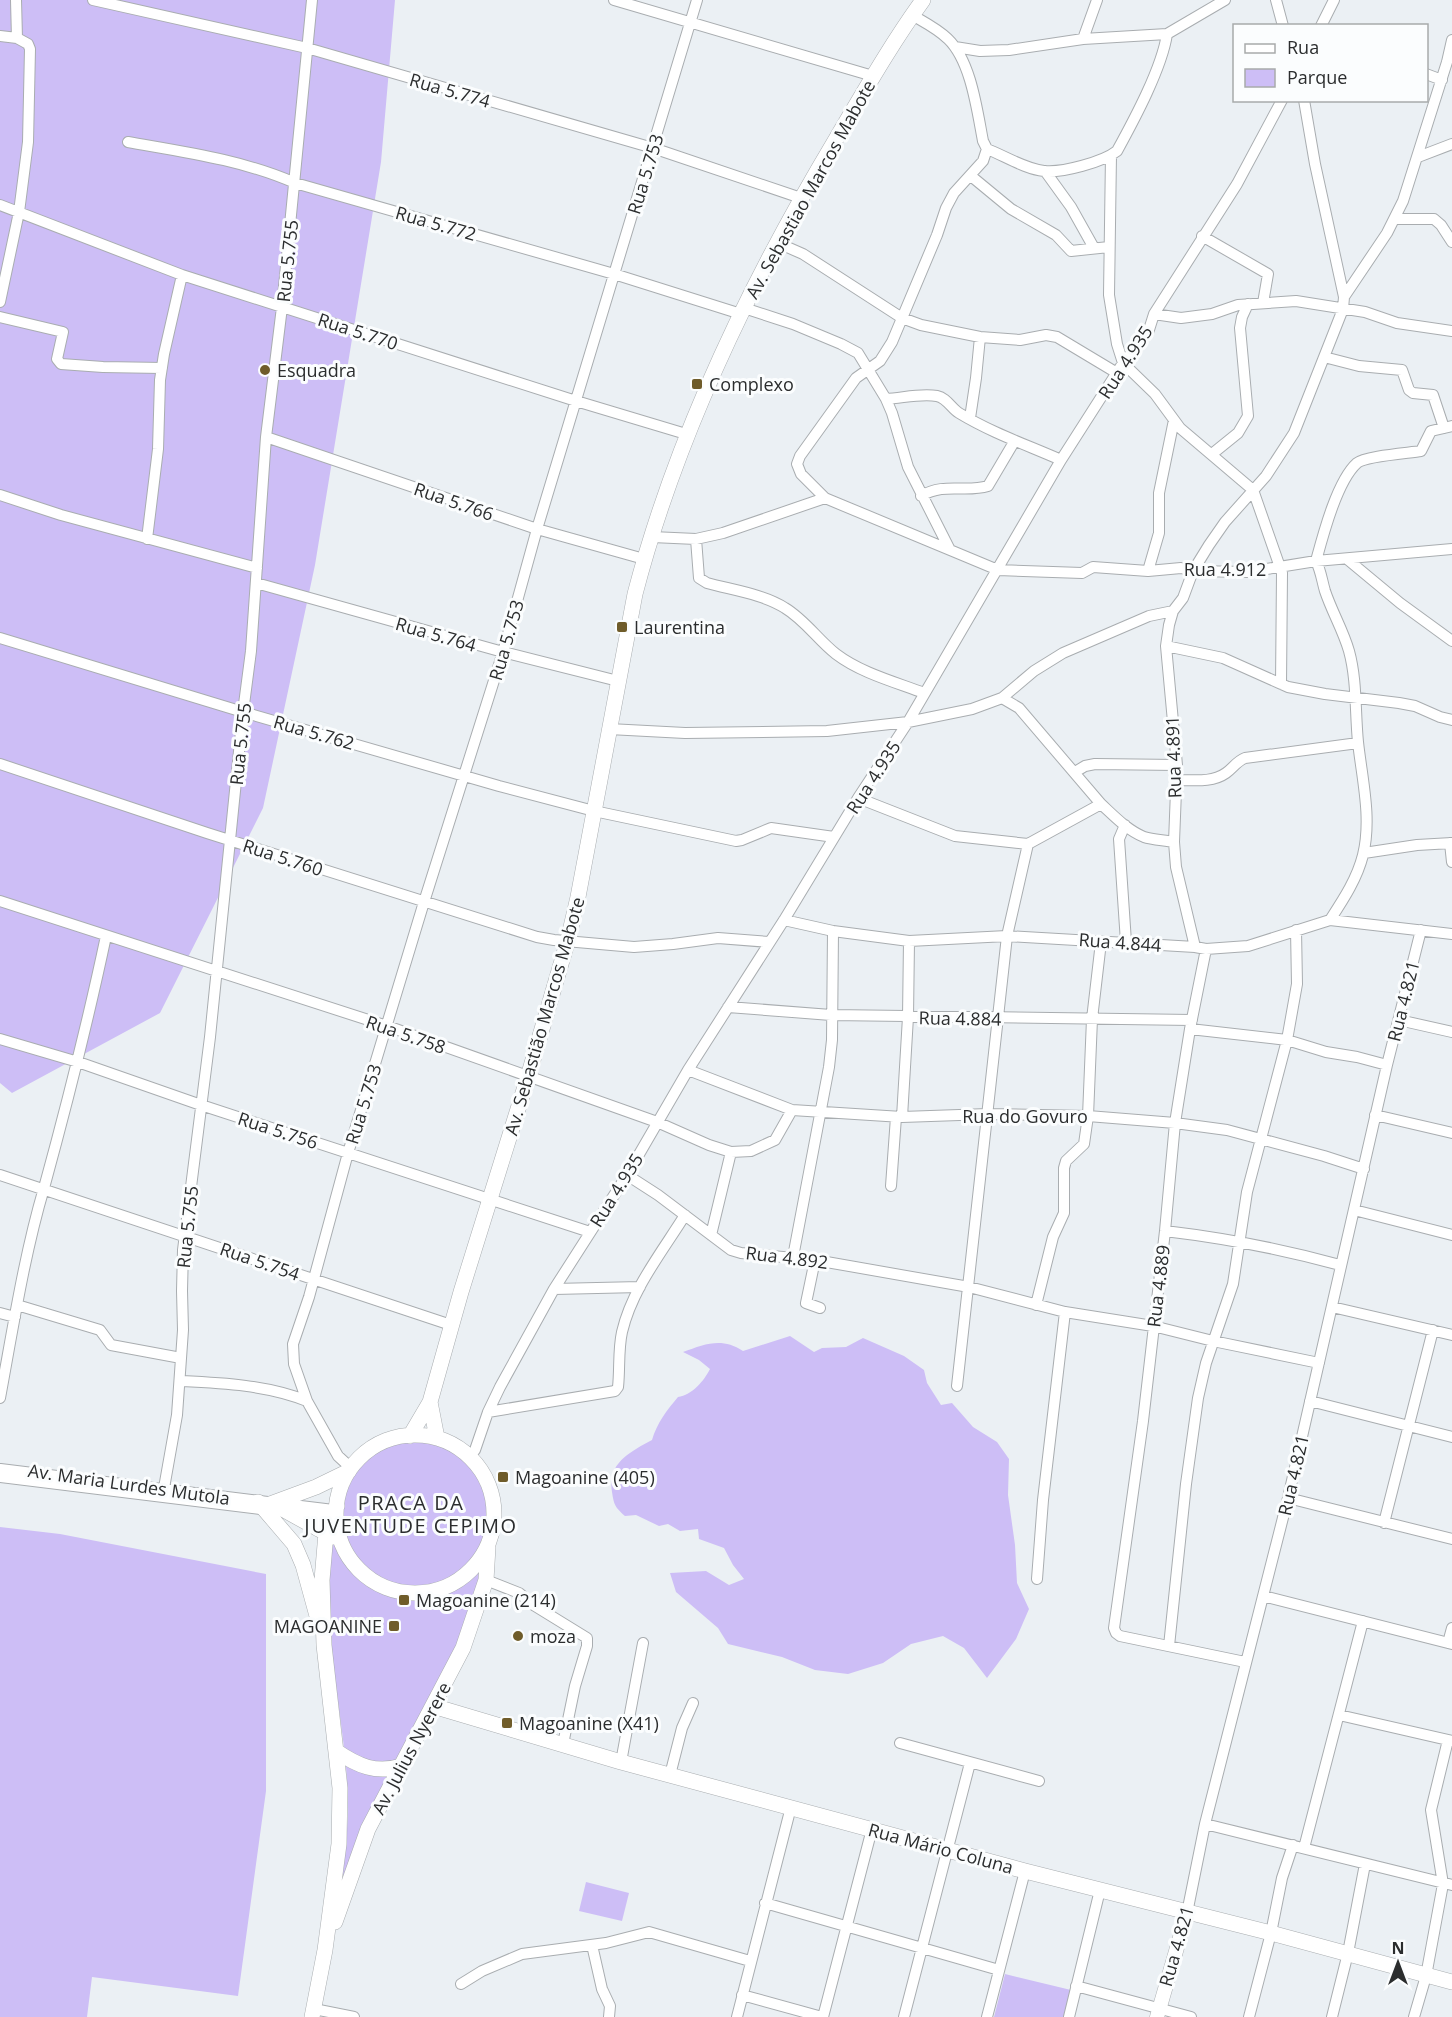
<svg xmlns="http://www.w3.org/2000/svg" width="1452" height="2017" font-family="'Open Sans',sans-serif">
	<style>
		.green { fill: #cdbef6 }
		.lines { fill: none; stroke-linecap: round; stroke-linejoin: round }
		.minor-casing { stroke: #a9adb0; stroke-width: 12 }
		.tertiary-casing { stroke: #a9adb0; stroke-width: 15 }
		.secondary-casing { stroke: #a9adb0; stroke-width: 16 }
		.primary-casing { stroke: #a9adb0; stroke-width: 20 }
		.minor { stroke: #fff; stroke-width: 10 }
		.tertiary { stroke: #fff; stroke-width: 14 }
		.secondary { stroke: #fff; stroke-width: 15 }
		.primary { stroke: #fff; stroke-width: 18 }
		.poi-dot { fill: #6f5c2a; stroke: #fbfdfe; stroke-width: 2 }
		.labels { text-anchor: middle; dominant-baseline: central; stroke-width: 6; stroke-linejoin: round; paint-order: stroke }
		.street-label { font-size: 18px; fill: #2b2d2e; stroke: #fbfdfe }
		.poi-label { font-size: 18px; fill: #2b2d2e; stroke: #fbfdfe; text-anchor: start }
		.neighbourhood-label { font-size: 20px; letter-spacing: 1.5px; fill: #2b2d2e; stroke: #fbfdfe }
	</style>
	<rect width="100%" height="100%" fill="#ebf0f4"/>
	<!-- green -->
	<path class="green" d="M0,0H395L381,162L315,565L263,808L160,1013L12,1093L0,1083Z
		M790,1336L814,1352L822,1348L846,1347L863,1338L904,1356L924,1370L927,1383L941,1405L952,1403L973,1427L997,1442L1009,1459L1008,1495L1015,1545L1017,1583L1029,1609L1016,1639L987,1678L964,1648L943,1636L911,1644L883,1663L848,1674L815,1670L782,1657L728,1644L718,1628L676,1592L670,1573L706,1571L729,1585L744,1579L733,1565L724,1548L699,1539L698,1529L680,1531L668,1524L659,1526L636,1515L625,1516C615,1507 614,1505 612,1492C607,1463 630,1452 652,1440C657,1423 667,1410 678,1397C692,1395 704,1381 710,1369L699,1360L683,1352C705,1344 722,1337 743,1351Z
		M410,1436L437,1438L452,1445L469,1456L482,1472L491,1491L494,1511L487,1570L481,1599L423,1717L325,1950C333,1906 346,1860 348,1816C349,1760 337,1704 331,1649C327,1609 329,1570 333,1531C336,1509 338,1485 352,1467C367,1448 387,1440 410,1436Z
		M0,1527L60,1534L266,1574V1791L238,1996L92,1977L87,2017H0Z
		M586,1882L629,1893L622,1921L579,1911Z
		M1005,1974L1071,1990L1064,2017H994Z"/>
	<g class="lines">
		<defs>
			<path id="minor" d="M93,0L307,48L653,148L801,198
				M614,0L873,76
				M1276,0L1283,26
				M912,15C924,22 938,29 948,39C971,61 977,110 983,141L987,149C1005,156 1025,169 1044,171C1062,173 1103,162 1117,151C1134,120 1162,68 1167,34
				M1321,26L1334,0
				M0,36L17,38
				M1083,39L1097,0
				M955,47L980,51L1009,50L1083,39L1167,34L1225,0
				M1426,74L1442,80
				M128,142C184,152 243,160 295,183L614,274L741,314
				M1111,155L1109,295L1117,344L1123,363L1155,394L1180,428L1253,490L1282,573L1281,684
				M1418,157L1452,144
				M1045,171L1071,207L1094,248
				M971,176L1011,209L1056,235L1071,251L1109,247
				M0,205L182,275L576,401L686,434
				M1395,219H1434L1441,225L1452,242
				M1202,236L1268,274L1263,303
				M778,243L803,254L902,318L921,325L980,337L1020,340L1046,335L1057,337L1117,373
				M1344,297L1387,233L1403,201L1447,62L1452,40
				M0,302L19,212L28,142L30,49L28,44L17,38L16,0
				M744,308L793,324L841,344L858,353L886,399L892,413L908,467L950,550L998,570L1082,573L1093,567L1148,571L1181,568L1193,571L1248,572L1316,561L1452,549
				M1154,314L1181,318L1212,314L1238,305L1296,301L1365,312L1397,323L1452,331
				M0,317L63,332L57,359L61,364L103,367L162,368
				M1324,357L1359,366L1402,370L1409,390L1413,393L1433,395L1444,428
				M886,399C903,398 921,393 937,396C947,398 951,408 959,413C992,433 1027,445 1061,460
				M970,418L976,378L980,337
				M266,437L537,529L644,559
				M1212,454L1238,433L1248,416L1240,328L1242,317L1248,304
				M0,495L61,515L257,568
				M921,496C945,482 965,493 988,486L1014,442
				M652,537L696,539L723,533L825,498
				M147,539L158,449L160,380L164,354L182,275
				M696,539L699,578L707,583C732,590 763,594 785,608C805,620 818,640 836,654C861,673 895,682 924,693
				M950,550L825,498L801,474L797,464L800,456L856,378L880,361L892,342L937,235L946,208L954,193L983,161L987,149
				M1347,559L1400,603L1452,641
				M1148,571L1159,533V493L1174,420
				M256,583L503,652L618,681
				M0,638L243,712L499,786L594,811L736,841L742,840L771,828L834,837
				M1166,646L1223,658L1288,687L1325,694L1399,703L1415,706L1440,717L1452,720
				M1002,698L1019,708L1101,804C1114,816 1127,830 1144,837C1153,840 1165,840 1174,842
				M609,729L685,733L827,731L908,722L972,709L1002,698L1034,671L1063,653L1149,616L1173,611
				M0,764L207,833L537,937L554,940L634,947L673,944L718,938L769,942
				M1075,772L1085,766L1095,764L1177,765
				M1177,780C1193,780 1212,783 1226,773C1233,768 1237,761 1245,758L1358,743
				M858,798L955,836L1028,844
				M1125,825L1119,839L1126,942
				M1450,843L1452,862
				M1364,853L1417,845L1452,843
				M0,901L387,1026L657,1122L709,1145L731,1152L751,1151L775,1140L792,1110
				M784,920L833,931L909,941L1007,936L1195,947L1206,949L1248,946L1330,920L1452,934
				M1330,920C1343,900 1357,879 1363,855C1372,818 1362,779 1358,742C1355,712 1357,680 1349,651C1343,630 1332,612 1325,591C1322,581 1321,571 1316,561C1323,535 1337,481 1357,463C1365,456 1409,453 1421,451L1431,431L1452,426
				M1195,947L1176,867L1174,842L1177,765L1166,646L1169,625L1173,611L1183,598L1193,571L1209,545L1225,522L1266,476L1294,433L1343,309L1344,297L1315,164L1304,100
				M1206,949L1190,1029L1175,1123L1165,1231L1143,1421L1114,1628L1116,1633L1120,1636L1245,1662
				M728,1007L831,1015L1192,1020
				M1399,1020L1452,1032
				M1190,1029L1287,1040L1326,1052L1357,1057L1387,1065
				M0,1039L78,1062L201,1105L590,1232
				M688,1070L792,1110L902,1117L988,1114L1088,1116L1175,1123L1227,1130L1324,1156L1364,1169
				M1375,1115L1452,1133
				M902,1117L908,1017L909,941
				M0,1175L451,1325
				M627,1175L658,1195L731,1250L741,1253L815,1260L969,1287L1065,1312L1153,1326L1213,1341L1319,1363
				M891,1186L896,1117
				M1354,1210L1452,1235
				M1165,1231C1224,1238 1282,1249 1340,1265
				M711,1235L731,1152
				M793,1257L829,1067L832,1040L833,931
				M815,1260L806,1303L820,1308
				M554,1289L640,1287
				M17,1305L100,1330L111,1345L181,1358
				M1036,1305L1053,1237L1064,1213V1168L1066,1161L1084,1144L1088,1116L1092,1019L1101,942
				M1332,1307L1452,1335
				M0,1313L15,1317
				M180,1381C222,1383 268,1385 307,1401
				M957,1386L1007,936L1028,844L1101,804
				M0,1398C13,1328 24,1256 44,1188C67,1104 88,1021 106,936
				M1310,1401L1452,1437
				M488,1412L615,1391L618,1387C620,1369 618,1350 622,1332C632,1289 662,1252 685,1215
				M469,1456L475,1450L488,1412L500,1387L554,1289L627,1175L688,1070L784,920L858,798L908,722L1061,460L1123,363L1148,333L1154,314L1237,184L1282,100
				M351,1468L338,1456L307,1401L294,1364L293,1344L309,1297L348,1153L424,902L503,652L537,529L697,0
				M164,1488L177,1415L183,1330L182,1291L183,1250L210,1037L243,712L251,651L266,437L282,307L312,0
				M1288,1498L1452,1539
				M1384,1523L1433,1330
				M1037,1579L1043,1500L1065,1312
				M486,1580L519,1593L535,1606L587,1638V1646L575,1686L563,1744
				M1263,1596L1452,1644
				M1448,1643L1452,1628
				M1169,1646L1186,1484L1198,1398L1206,1363L1233,1284L1247,1192L1287,1040L1297,984L1296,930
				M1339,1715L1452,1741
				M900,1743L1039,1781
				M621,1762L643,1643
				M670,1775L682,1728L693,1703
				M1205,1824L1452,1885
				M1304,1848L1363,1621
				M765,1903L999,1970
				M1187,1913L1205,1824L1288,1498L1387,1065L1421,930
				M592,1945L602,1989L610,2006L609,2017
				M461,1984L482,1971L522,1954L606,1943L649,1932L750,1961
				M1076,1986L1191,2017
				M742,1995L822,2017
				M314,2009L354,2017
				M737,2017L791,1807
				M823,2017L872,1829
				M904,2017L970,1763
				M987,2017L1025,1871
				M1069,2017L1100,1890
				M1249,2017L1271,1933L1282,1878L1293,1845
				M1332,2017L1348,1953L1365,1864
				M1414,2017L1426,1976L1443,1884L1431,1810L1448,1740"/>
			<path id="tertiary" d="M1157,2017L1187,1913"/>
			<path id="secondary" d="M430,1402L437,1438
				M336 1514a79 79 0 1 1 158 0a79 79 0 1 1-158 0Z
				M410,1436L430,1402L461,1292L528,1077L568,940L578,897L635,594C677,433 751,281 836,139C864,92 891,44 923,0
				M258,1502L294,1544L303,1565L317,1616
				M270,1504L316,1487L349,1471
				M286,1511L333,1537
				M433,1706L621,1762L1025,1871L1271,1933L1452,1982
				M336,1751C358,1766 376,1774 402,1766
				M335,1922L368,1829L463,1648L486,1580L488,1547
				M312,2017L325,1950L339,1844L340,1788L324,1645L322,1580L326,1533L337,1506"/>
			<path id="primary" d="M0,1473L333,1514"/>
		</defs>
		<!-- minor casing -->
		<use href="#minor" class="minor-casing"/>
		<!-- tertiary casing -->
		<use href="#tertiary" class="tertiary-casing"/>
		<!-- secondary casing -->
		<use href="#secondary" class="secondary-casing"/>
		<!-- primary casing -->
		<use href="#primary" class="primary-casing"/>
		<!-- minor -->
		<use href="#minor" class="minor"/>
		<!-- tertiary -->
		<use href="#tertiary" class="tertiary"/>
		<!-- secondary -->
		<use href="#secondary" class="secondary"/>
		<!-- primary -->
		<use href="#primary" class="primary"/>
	</g>
	<!-- markers -->
	<g class="poi-dot">
		<circle cx="265" cy="370" r="6"/>
		<rect x="691" y="378" width="12" height="12" rx="3"/>
		<rect x="616" y="621" width="12" height="12" rx="3"/>
		<rect x="497" y="1471" width="12" height="12" rx="3"/>
		<rect x="398" y="1594" width="12" height="12" rx="3"/>
		<rect x="388" y="1620" width="12" height="12" rx="3"/>
		<circle cx="518" cy="1636" r="6"/>
		<rect x="501" y="1717" width="12" height="12" rx="3"/>
	</g>
	<g class="labels">
		<!-- street labels -->
		<g class="street-label">
			<text transform="translate(450 90) rotate(16)">Rua 5.774</text>
			<text transform="translate(645 174) rotate(-73)">Rua 5.753</text>
			<text transform="translate(810 189) rotate(-61)">Av. Sebastiao Marcos Mabote</text>
			<text transform="translate(436 223) rotate(16)">Rua 5.772</text>
			<text transform="translate(287 261) rotate(-84)">Rua 5.755</text>
			<text transform="translate(358 331) rotate(18)">Rua 5.770</text>
			<text transform="translate(1125 362) rotate(-57)">Rua 4.935</text>
			<text transform="translate(454 501) rotate(19)">Rua 5.766</text>
			<text x="1225" y="569">Rua 4.912</text>
			<text transform="translate(436 634) rotate(16)">Rua 5.764</text>
			<text transform="translate(506 640) rotate(-74)">Rua 5.753</text>
			<text transform="translate(314 732) rotate(16)">Rua 5.762</text>
			<text transform="translate(240 744) rotate(-84)">Rua 5.755</text>
			<text transform="translate(1173 757) rotate(-92)">Rua 4.891</text>
			<text transform="translate(873 777) rotate(-57)">Rua 4.935</text>
			<text transform="translate(283 857) rotate(18)">Rua 5.760</text>
			<text transform="translate(1120 942) rotate(4)">Rua 4.844</text>
			<text transform="translate(1403 1001) rotate(-76)">Rua 4.821</text>
			<text transform="translate(544 1016) rotate(-74)">Av. Sebastião Marcos Mabote</text>
			<text transform="translate(960 1018) rotate(1)">Rua 4.884</text>
			<text transform="translate(406 1034) rotate(19)">Rua 5.758</text>
			<text transform="translate(363 1104) rotate(-73)">Rua 5.753</text>
			<text x="1025" y="1116">Rua do Govuro</text>
			<text transform="translate(278 1130) rotate(18)">Rua 5.756</text>
			<text transform="translate(616 1190) rotate(-58)">Rua 4.935</text>
			<text transform="translate(187 1227) rotate(-84)">Rua 5.755</text>
			<text transform="translate(787 1257) rotate(7)">Rua 4.892</text>
			<text transform="translate(260 1261) rotate(19)">Rua 5.754</text>
			<text transform="translate(1158 1286) rotate(-83)">Rua 4.889</text>
			<text transform="translate(1293 1475) rotate(-77)">Rua 4.821</text>
			<text transform="translate(129 1484) rotate(8)">Av. Maria Lurdes Mutola</text>
			<text transform="translate(411 1748) rotate(-62)">Av. Julius Nyerere</text>
			<text transform="translate(941 1848) rotate(15)">Rua Mário Coluna</text>
			<text transform="translate(1176 1946) rotate(-74)">Rua 4.821</text>
		</g>
		<!-- poi labels -->
		<g class="poi-label">
			<text x="277" y="370">Esquadra</text>
			<text x="709" y="384">Complexo</text>
			<text x="634" y="627">Laurentina</text>
			<text x="515" y="1477">Magoanine (405)</text>
			<text x="416" y="1600">Magoanine (214)</text>
			<text x="382" y="1626" text-anchor="end">MAGOANINE</text>
			<text x="530" y="1636">moza</text>
			<text x="519" y="1723">Magoanine (X41)</text>
		</g>
		<!-- neighbourhood labels -->
		<g class="neighbourhood-label">
			<text x="411" y="1502">PRACA DA<tspan x="411" dy="23">JUVENTUDE CEPIMO</tspan></text>
		</g>
	</g>
	<!-- legend -->
	<rect x="1233" y="24" width="195" height="78" fill="#fbfdfe" stroke="#a8aaab" stroke-width="1.5"/>
	<rect x="1245" y="44" width="30" height="9" fill="#ffffff" stroke="#a8aaab" stroke-width="1.5"/>
	<text x="1287" y="54" font-size="18" fill="#2b2d2e">Rua</text>
	<rect x="1245" y="69" width="30" height="18" fill="#cdbef6" stroke="#a8aaab" stroke-width="1.5"/>
	<text x="1287" y="84" font-size="18" fill="#2b2d2e">Parque</text>
	<!-- north arrow -->
	<g transform="translate(1398 1963)" stroke="#fbfdfe" stroke-width="4.5" paint-order="stroke">
	<path d="M0-4.5L10 22L0 15L-10 22Z" fill="#2b2d2e"/>
	<text y="-9" font-size="16" font-weight="bold" text-anchor="middle" fill="#2b2d2e">N</text>
	</g>
</svg>
